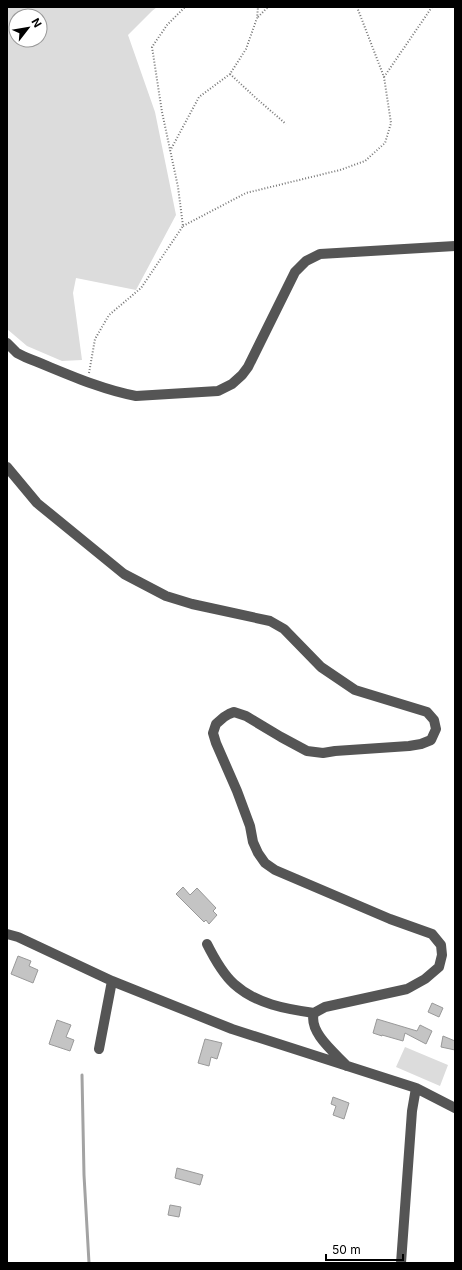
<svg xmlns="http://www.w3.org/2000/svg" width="462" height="1270" font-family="Inter,sans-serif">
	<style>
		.green { fill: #dcdcdc; fill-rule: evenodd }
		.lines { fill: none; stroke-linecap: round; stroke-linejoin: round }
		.stream { stroke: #a3a3a3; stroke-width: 3 }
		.building { fill: #c4c4c4; stroke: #999 }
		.path { stroke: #777; stroke-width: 2; stroke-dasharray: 1 2; stroke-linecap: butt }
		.minor { stroke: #555; stroke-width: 10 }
	</style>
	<rect width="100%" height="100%" fill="#fff"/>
	<!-- green -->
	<path class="green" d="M7,7H157L152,11L128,35L155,112L176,215L136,290L76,278L73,293L82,360L62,361L27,346L7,329ZM16,16H40V40H16Z
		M405,1047L448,1065L440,1086L396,1067Z"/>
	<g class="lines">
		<!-- stream -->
		<path class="stream" d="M82,1075L84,1175L89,1263"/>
	</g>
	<!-- building -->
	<path class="building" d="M183,887L190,895L197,888L216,908L213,911L217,915L209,924L206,920L204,922L176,894Z
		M18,956L31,961L29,966L38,970L33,983L11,974Z
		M432,1003L443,1008L439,1017L428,1012Z
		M377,1019L417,1031L420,1025L432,1031L426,1044L405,1033L403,1041L382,1035V1036L373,1033Z
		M57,1020L71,1025L66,1037L74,1040L70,1051L49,1044Z
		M443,1036L455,1041V1050L441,1047Z
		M205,1039L222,1043L217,1059L211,1057L209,1066L198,1063Z
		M333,1097L349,1103L344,1119L333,1115L336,1106L331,1104Z
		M177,1168L203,1175L200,1185L175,1178Z
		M170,1205L181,1207L179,1217L168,1215Z"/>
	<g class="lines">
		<!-- path -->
		<path class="path" d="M258,17L268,7
			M230,74L257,99L286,124
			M384,77L432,7
			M170,151L199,97L230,74L246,49L257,18L258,7
			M183,226L246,193L340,170L365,161L385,143L391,123L384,77L357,7
			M89,373L95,339L109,315L141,288L183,226L178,187L162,112L152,47L167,25L185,7"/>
		<!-- minor -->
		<path class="minor" d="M7,343L17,353L25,357C61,371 98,389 136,396L218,391L232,384L242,375L248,367L295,272L306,261L320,254L455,246
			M7,467L37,503L124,574L166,596L192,604L270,621L284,629L321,667L355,690L427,712L434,720L436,729L431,740L421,744L409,746L335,751L323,753L307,751L281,737L246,716L234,712L229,714L224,717L216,724L213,733L216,743L237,791L250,826L253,842L258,853L265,863L275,870L390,919L432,934L441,945L442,955L439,967L425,979L407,989L325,1007L314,1013C308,1032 335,1053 347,1066
			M7,934L18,937L112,981L232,1029L416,1088L455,1108
			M207,944C214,958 223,974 234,984C256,1004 286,1009 314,1013
			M99,1049L112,981
			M401,1263L412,1111L416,1088"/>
	</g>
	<!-- border -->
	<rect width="462" height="1270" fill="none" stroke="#000000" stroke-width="16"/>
	<!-- north arrow -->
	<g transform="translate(28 28) rotate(59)"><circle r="19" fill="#ffffff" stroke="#999999"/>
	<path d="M0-3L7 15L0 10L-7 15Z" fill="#000000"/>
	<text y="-6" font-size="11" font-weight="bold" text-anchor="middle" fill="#000000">N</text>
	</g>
	<!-- scale -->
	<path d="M326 1254v6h77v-6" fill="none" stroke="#000000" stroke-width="2"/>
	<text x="332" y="1254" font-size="12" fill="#000000" stroke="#ffffff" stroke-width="3" paint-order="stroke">50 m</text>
</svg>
